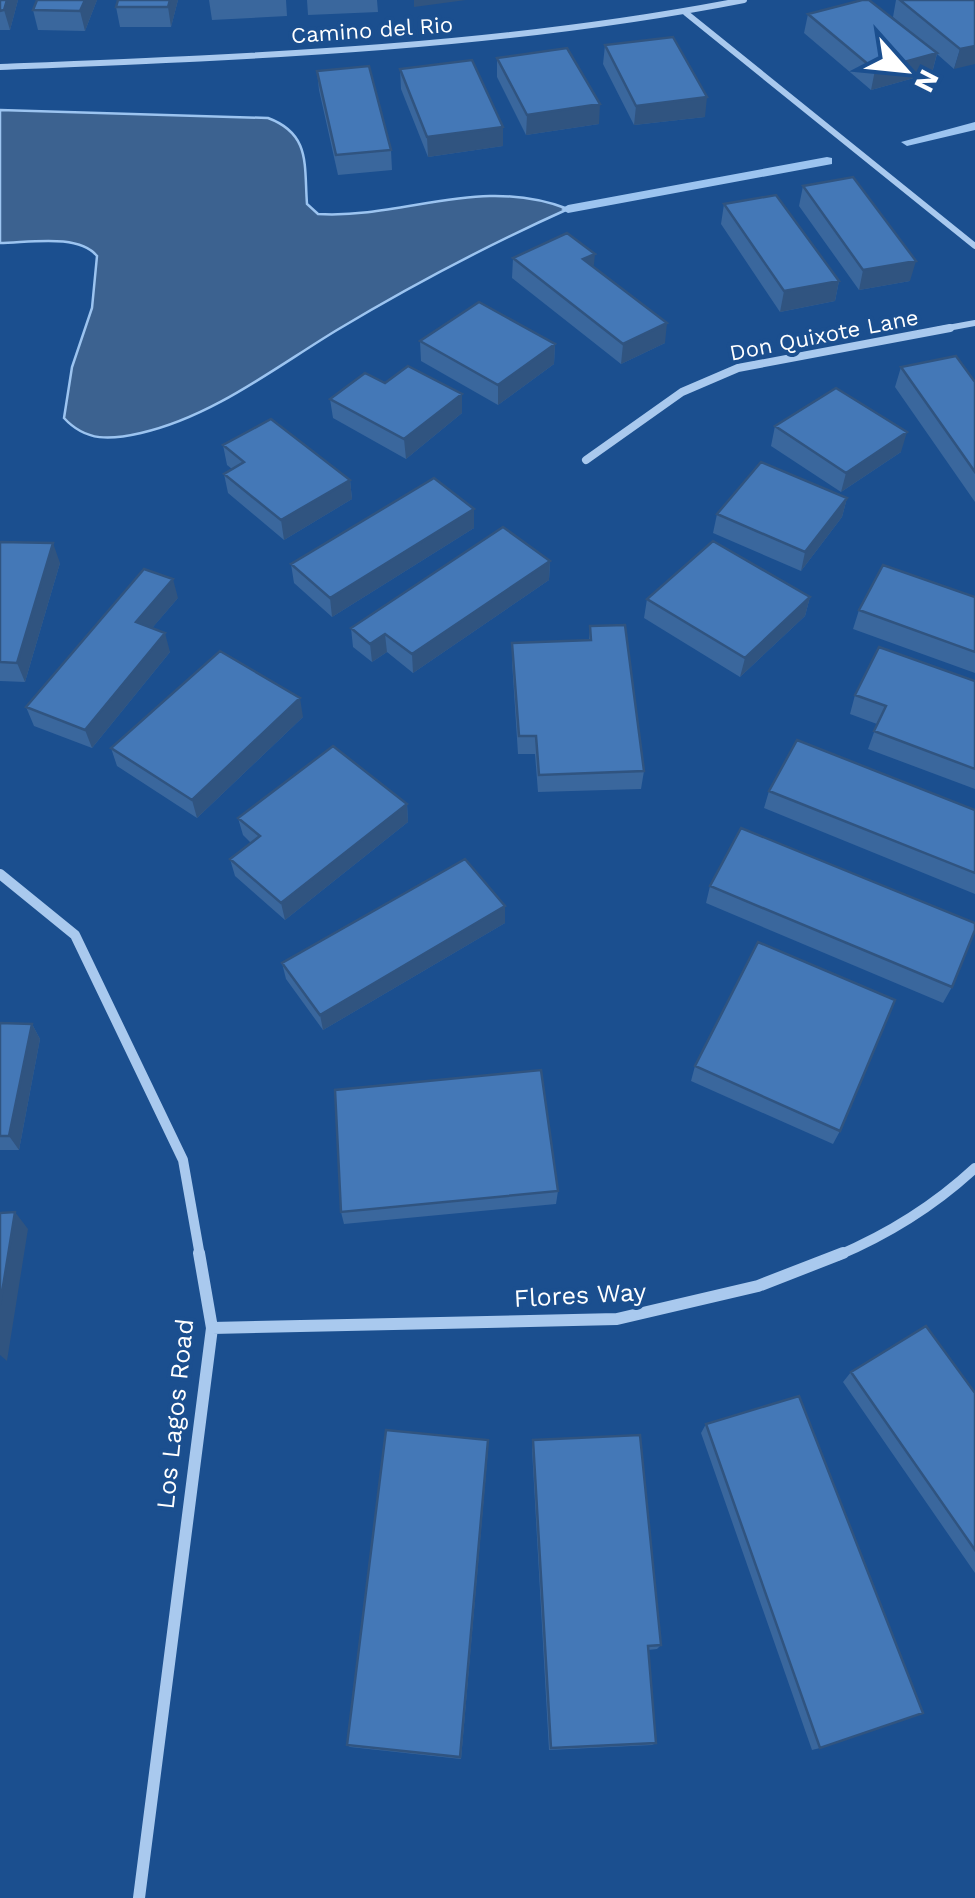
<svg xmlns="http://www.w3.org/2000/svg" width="975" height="1898" font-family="'Work Sans',sans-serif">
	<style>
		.water { fill: #3c6290; stroke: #9cc4f0; stroke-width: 2.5 }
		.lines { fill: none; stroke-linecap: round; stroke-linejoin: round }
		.stream { fill: #9cc4f0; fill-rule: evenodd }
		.street-far3 { stroke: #a9c9ee; stroke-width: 6 }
		.street-far2 { stroke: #a9c9ee; stroke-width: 8 }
		.street-far1 { stroke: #a9c9ee; stroke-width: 10 }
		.street { stroke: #a9c9ee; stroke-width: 12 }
		.wall { fill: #3a679d }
		.shaded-wall { fill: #305480 }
		.building { fill: #4478b7; stroke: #305480; stroke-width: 2.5 }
		.labels { text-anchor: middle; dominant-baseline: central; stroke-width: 8; stroke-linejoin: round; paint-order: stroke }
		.far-street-label { font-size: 22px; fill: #fff; stroke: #1b4f8f }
		.street-label { font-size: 25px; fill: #fff; stroke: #1b4f8f }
	</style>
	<rect width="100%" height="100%" fill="#1b4f8f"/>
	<!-- water -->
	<path class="water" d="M0,110L268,118C311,134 304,165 307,204L318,214C405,219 479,175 568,209C488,245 412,285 337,330C276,367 212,417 141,433C111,440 86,442 64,418L72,367L92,308L97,256C78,233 27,243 0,243Z"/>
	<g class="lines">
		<!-- stream -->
		<path class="stream" d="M975,122V130L907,146L901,142Z
			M827,157L832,158V164L568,213L561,209L568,205Z"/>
		<!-- street-far3 -->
		<path class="street-far3" d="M686,13L975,246
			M0,67C250,57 498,48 744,0
			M937,330L975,323"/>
		<!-- street-far2 -->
		<path class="street-far2" d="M586,460L682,392L738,368L950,328"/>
		<!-- street-far1 -->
		<path class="street-far1" d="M0,874L75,935L183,1160L200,1256
			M837,1256C889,1234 934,1206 975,1168"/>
		<!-- street -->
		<path class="street" d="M212,1328L617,1319L758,1286L843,1253
			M139,1898L212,1328L199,1253"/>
	</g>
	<!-- wall -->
	<path class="wall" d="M0,0H18L10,30H0Z
		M97,0L85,31L38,30L33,10Z
		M178,0L171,27H120L116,7Z
		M209,0H286L287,16L212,20Z
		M307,0H377L378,12L308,15Z
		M896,0H975L954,69L937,54L932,73L871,90L804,33L808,14L923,42L893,17Z
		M605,45L705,117L634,125L603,64Z
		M497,58L599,124L526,135L497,77Z
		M400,69L503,127V146L428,157L401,89Z
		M317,71L391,150L392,170L338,175L319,90Z
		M803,186L910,281L859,290L799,206Z
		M724,204L839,281L835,301L780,312L721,224Z
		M513,258L594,267L665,343L621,364L512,278Z
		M420,341L555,344L554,364L498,405L421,361Z
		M901,367L975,382V502L895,387Z
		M385,383L462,394V413L406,459L333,418L330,399Z
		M775,426L901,452L841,492L771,446Z
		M223,445L350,480L352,499L284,540L228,493L224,474L232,469L227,465Z
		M847,498L842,517L801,571L713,533L717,514Z
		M474,509V528L332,617L294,583L291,564Z
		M0,542L60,563L25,682L0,681Z
		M550,561L549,580L413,673L387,652L372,662L353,647L351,628Z
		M810,597L805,616L740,677L644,618L647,599Z
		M975,597V673L853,629L859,610Z
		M178,598L152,628L170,652L92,748L34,726L26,707Z
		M590,626L644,771L641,789L538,792L535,754H518L512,661V643L589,640Z
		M975,681V789L868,749L877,724L850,714L855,695Z
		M303,717L197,818L117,766L111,748Z
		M769,791L975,810V894L764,808Z
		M407,804L408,822L285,920L235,876L230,859L251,843L243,835L238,818Z
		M710,886L952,987L943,1003L706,903Z
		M505,906V923L323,1030L286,979L282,963Z
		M0,1023L32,1024L40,1039L19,1150H0Z
		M695,1066L840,1131L833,1144L691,1081Z
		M558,1191L556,1204L344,1224L341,1212Z
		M851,1372L975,1393V1573L843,1382Z
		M706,1424L820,1748L812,1750L701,1433Z
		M533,1440L661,1645L657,1649L648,1650L656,1743L652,1745L549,1750L532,1449Z
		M488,1449L461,1759L350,1747L347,1745Z"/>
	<!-- shaded-wall -->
	<path class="shaded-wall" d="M7,0H18L10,30L4,10Z
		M85,0H97L85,31L80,11Z
		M170,0H178L171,27L168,7Z
		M414,0H466L414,7Z
		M975,46V64L954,69L960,49Z
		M937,53L932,73L871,90L875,70Z
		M707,97L705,117L634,125L636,106Z
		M600,104L599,124L526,135L527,115Z
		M503,127V146L428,157L427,137Z
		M595,254L593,274L583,259Z
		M916,261L910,281L859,290L863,270Z
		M839,281L835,301L780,312L784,291Z
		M667,323L665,343L621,364L623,344Z
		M555,344L554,364L498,405V385Z
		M462,394V413L406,459L404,439Z
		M907,432L901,452L841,492L846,473Z
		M350,480L352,499L284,540L281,520Z
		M847,498L842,517L801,571L805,552Z
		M474,509V528L332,617L330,598Z
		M53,543L60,563L25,682L17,663Z
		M550,561L549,580L413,673L412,654Z
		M173,579L178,598L141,641L136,622Z
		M810,597L805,616L740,677L745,658Z
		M165,633L170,652L92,748L85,730Z
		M385,634L387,652L372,662L370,644Z
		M300,698L303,717L197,818L192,800Z
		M407,804L408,822L285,920L281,903Z
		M505,906V923L323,1030L320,1015Z
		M32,1024L40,1039L19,1150L9,1136Z
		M15,1212L28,1229L7,1361L0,1355V1305Z"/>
	<!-- building -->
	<path class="building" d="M0,0H7L4,10L0,11Z
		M37,0H85L80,11L33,10Z
		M118,0H170L168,7H116Z
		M862,0H869L937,53L875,70L808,14Z
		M900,0H975V46L960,49Z
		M673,37L707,97L636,106L605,45Z
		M567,48L600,104L527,115L497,58Z
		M472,60L503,127L427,137L400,69Z
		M369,66L391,150L336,155L317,71Z
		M853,177L916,261L863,270L803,186Z
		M776,195L839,281L784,291L724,204Z
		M567,233L595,254L583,259L667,323L623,344L513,258Z
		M479,302L555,344L498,385L420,341Z
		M956,356L975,382V472L901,367Z
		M408,366L462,394L404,439L330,399L365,373L385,383Z
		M836,388L907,432L846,473L775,426Z
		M271,419L350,480L281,520L224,474L244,462L223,445Z
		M761,462L847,498L805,552L717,514Z
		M434,478L474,509L330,598L291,564Z
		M503,527L550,561L412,654L385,634L370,644L351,628Z
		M713,541L810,597L745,658L647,599Z
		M0,542L53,543L17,663L0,662Z
		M883,565L975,597V652L859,610Z
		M144,569L173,579L136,622L165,633L85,730L26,707Z
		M625,625L644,771L539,775L536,736H519L512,643L591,640L590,626Z
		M879,647L975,681V769L874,731L886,706L855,695Z
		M220,651L300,698L192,800L111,748Z
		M797,740L975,810V873L769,791Z
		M333,746L407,804L281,903L230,859L260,836L238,818Z
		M741,828L975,923V930L952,987L710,886Z
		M465,859L505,906L320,1015L282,963Z
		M758,942L895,1000L840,1131L695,1066Z
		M0,1023L32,1024L9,1136H0Z
		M541,1070L558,1191L341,1212L335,1090Z
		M15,1212L0,1305V1213Z
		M926,1326L975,1393V1550L851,1372Z
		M799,1396L923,1713L820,1748L706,1424Z
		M386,1430L488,1440L460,1757L347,1745Z
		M640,1435L661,1645L648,1646L656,1743L551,1748L533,1440Z"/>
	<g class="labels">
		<!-- far-street labels -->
		<g class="far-street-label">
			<text transform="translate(372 30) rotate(-4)">Camino del Rio</text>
			<text transform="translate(824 335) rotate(-11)">Don Quixote Lane</text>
		</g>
		<!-- street labels -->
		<g class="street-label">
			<text transform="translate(580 1295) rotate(-3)">Flores Way</text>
			<text transform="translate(175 1414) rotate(-84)">Los Lagos Road</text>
		</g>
	</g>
	<!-- north arrow -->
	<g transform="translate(905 70) rotate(117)" stroke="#1b4f8f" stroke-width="8" paint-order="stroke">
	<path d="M0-8L18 38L0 25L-18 38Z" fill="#ffffff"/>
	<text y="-15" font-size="28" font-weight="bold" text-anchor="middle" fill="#ffffff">N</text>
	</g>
</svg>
